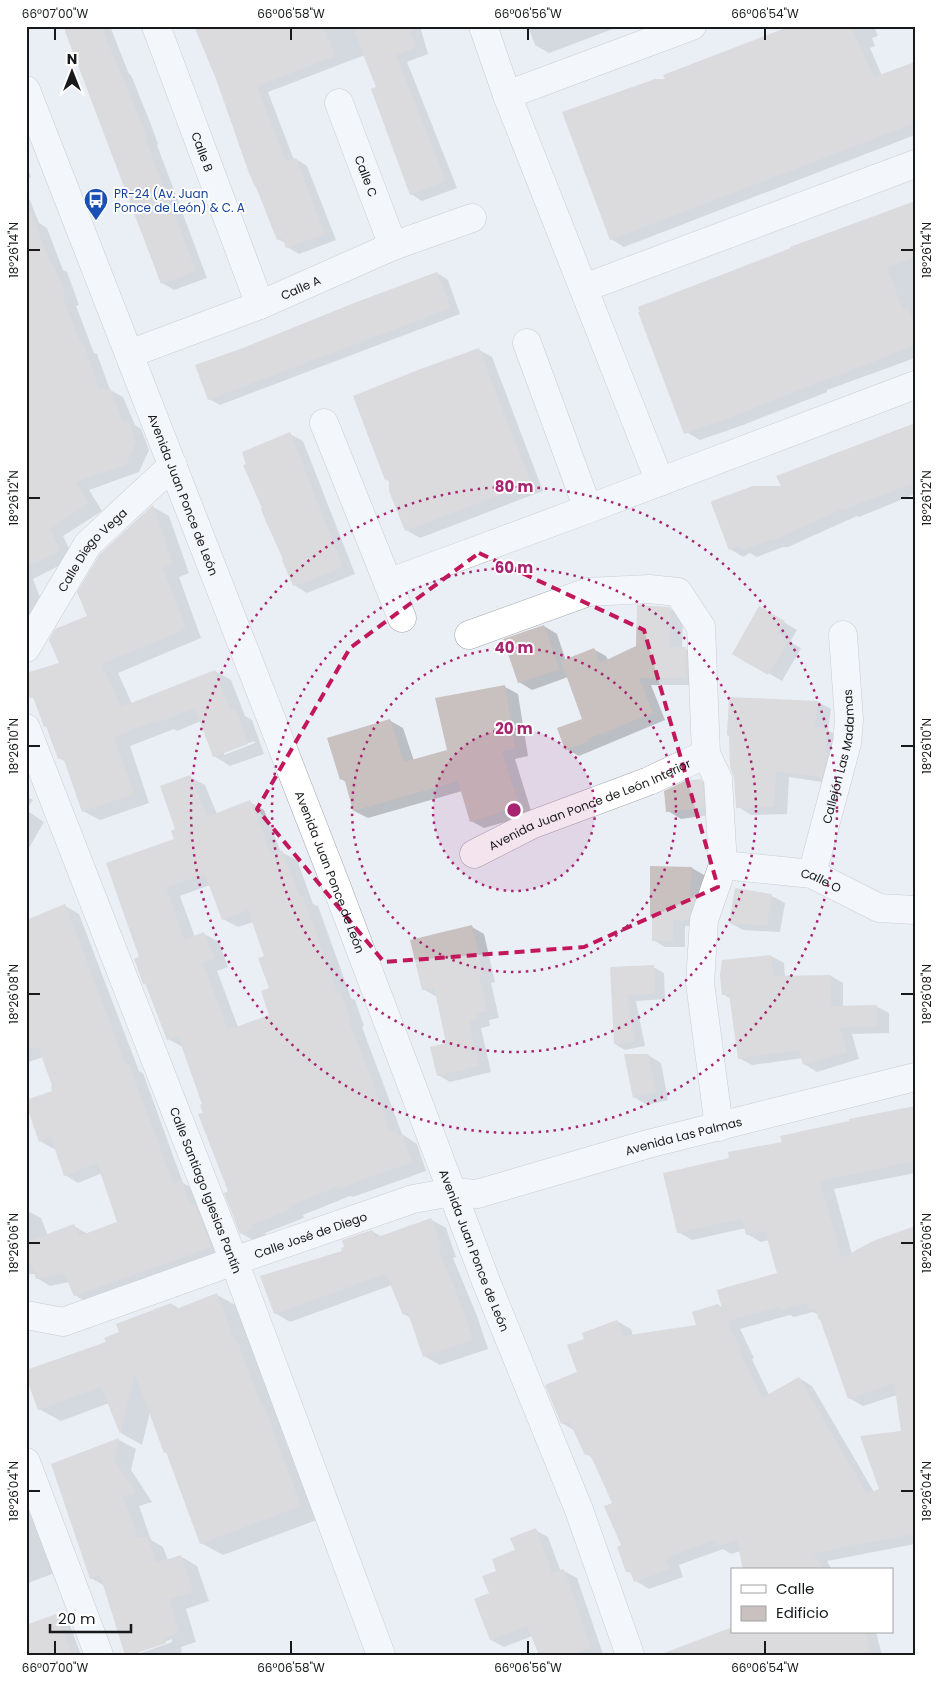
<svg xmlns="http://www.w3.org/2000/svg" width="941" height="1681" font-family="Poppins,sans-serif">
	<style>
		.shadow { fill: #0003; fill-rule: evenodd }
		.building { fill: #c9c1bf; fill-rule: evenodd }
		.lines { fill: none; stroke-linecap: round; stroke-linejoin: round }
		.street-casing { stroke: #a3a7ad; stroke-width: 29 }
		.secondary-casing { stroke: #a3a7ad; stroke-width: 29 }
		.street { stroke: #fff; stroke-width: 28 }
		.secondary { stroke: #fff; stroke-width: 28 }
		.marked { fill: none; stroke: #c2185b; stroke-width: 4; stroke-dasharray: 10 6; stroke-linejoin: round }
		.ticks { fill: none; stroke: #17191b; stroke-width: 2 }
		.ring { fill: none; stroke: #a82470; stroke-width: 2.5; stroke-dasharray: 2.5 5 }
		.labels { text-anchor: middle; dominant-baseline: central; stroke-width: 4; stroke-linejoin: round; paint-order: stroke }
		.street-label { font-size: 12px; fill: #17191b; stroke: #fff }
		.transit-label { font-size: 12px; fill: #164399; stroke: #fff; text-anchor: start }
		.centre { fill: #a82470; stroke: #fff; stroke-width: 2.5 }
		.ring-label { font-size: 15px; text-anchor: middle; font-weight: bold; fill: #a82470; stroke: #fff; stroke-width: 4; stroke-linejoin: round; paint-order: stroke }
		.neatline { fill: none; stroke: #17191b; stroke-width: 2 }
		.ticks-label { font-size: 12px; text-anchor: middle; fill: #17191b }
	</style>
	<rect width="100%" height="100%" fill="#eaeff5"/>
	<!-- shadow -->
	<path class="shadow" d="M65,26H110L129,74L131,75L150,122L158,144L157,145L207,278L174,290L162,283Z
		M272,26H420L428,54L407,62L457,188L422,201L411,194L378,88L365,55L268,92L294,160L296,159L307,166L336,240L299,254L287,247L285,243L278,239L234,128Z
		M528,26H621L549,53L535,45Z
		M793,26H874L878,36L872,38L875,46L870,48L882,76L915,64V135L624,247L611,239L667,80Z
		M26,164L31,177L26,179Z
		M26,191L39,223L47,228L63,270L67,272L79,305L76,306L94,353L97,354L110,390L123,397L135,425L141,429L149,450L139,472L89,490L102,511L63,536L74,558L33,579L41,600L26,630Z
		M915,202V358L827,390V392L743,425L700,440L686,432Z
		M437,273L448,280L460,314L220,405L209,399Z
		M479,350L492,357L543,491L420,538L406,530L390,482L386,479Z
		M915,423V494L859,517L857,516L788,547H783L757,557L750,553L743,557L730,549L783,487Z
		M290,434L303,441L355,574L307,593L294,585L285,559Z
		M153,507L169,516L189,573L179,577L201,638L118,673L132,704L215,671L231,680L245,716L252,720L264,754L230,766L214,756L201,721L177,731L174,729L130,746L149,803L100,820L83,811L66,762L59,758L48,728L45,726L36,700L32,698L61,663ZM254,741L255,743L224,755V752Z
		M669,608L683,617L682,649H686L698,656V685H651L665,720L579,756L566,749L583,720L568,677L532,690L519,682L544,626L557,634L566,661L593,649L606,656L608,660L637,647Z
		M760,608L797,630L790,642L801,648L782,681L733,653Z
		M505,687L518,694L528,756L515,759L532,814L484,828L471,821L462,791L368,818L354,811L346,782L341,779L389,720L403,728L414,761L448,751Z
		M818,702L831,709L828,730L841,738L835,784L789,777L787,814L751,815L738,807L730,736Z
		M190,777L205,785L217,814L250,802L264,810L281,852L297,860L313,904L318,906L351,998L355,1000L364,1026L362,1027L402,1134L417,1144L426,1171L353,1197L350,1196L303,1215L304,1218L265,1233L267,1238L256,1242L241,1233L230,1192L204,1113V1105L183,1047L168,1039L148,985L144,983L141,957L175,839ZM210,885L223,919L238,927L254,922L266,957L270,989V1016L238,1027L217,971L228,967L219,942L204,934L195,937L180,896Z
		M700,780L714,788L717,814L681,819L668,811Z
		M26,796L33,800L26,810L44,822L26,853Z
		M692,868L704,875L701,927L685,926V947H665L653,940V917Z
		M736,889L772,896L785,903L780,932L743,930L730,923Z
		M65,906L79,914L139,1071L143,1073L183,1183L194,1189L224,1254L88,1303L75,1295L69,1282L50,1286L37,1278L36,1274H26V1210L41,1218L48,1236L74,1226L88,1234L119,1223L102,1173L78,1183L65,1175L56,1148L54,1149L40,1141L54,1086L43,1057L26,1063V968Z
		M472,927L484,934L495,982L491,983L499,1018L489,1020L490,1026L481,1028L491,1072L450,1082L438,1075L447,1044L438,996H435L423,989Z
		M771,956L784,963L785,977L831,976L843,983V1007L876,1006L889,1013V1033L852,1034L859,1059L817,1072L804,1064L803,1058L752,1065L739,1058L731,999L723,994L724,961Z
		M653,967L664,973L665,999L636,1001L645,1046L625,1050L615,1044L611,968Z
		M648,1055L661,1063L668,1100L647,1105L634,1097Z
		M915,1108V1173L834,1189L852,1254L915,1227V1544L827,1561L832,1570H745L740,1551L731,1554L723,1549L679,1565L683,1577L649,1589L636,1581L633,1575L627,1571L614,1503L593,1458L586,1454L575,1431L562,1423L578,1373L585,1340L617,1321L631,1329L633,1336L698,1326L718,1305L723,1308L779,1274L769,1240L761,1242L747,1234L746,1228L692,1240L678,1232L730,1159L783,1143ZM813,1312L819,1315L849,1398L863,1406L897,1395L903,1432L880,1489L874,1492L812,1386L799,1378L769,1395L752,1359L754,1358L740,1329L790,1315L794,1317Z
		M430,1219L446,1228L456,1257L453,1258L477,1316L488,1349L440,1365L424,1356L411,1318L404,1314L392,1285L290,1322L275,1313L343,1252L372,1231L382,1237Z
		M217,1295L239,1307L322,1518L223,1555L201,1543L168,1454L165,1452L150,1412L142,1445L121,1433L109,1403L61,1421L39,1409L120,1332L171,1304L180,1309Z
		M119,1440L136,1449L131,1470L152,1502L139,1506L151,1540L163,1547L168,1560L180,1556L197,1566L209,1601L186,1609L196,1642L181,1647L182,1652L175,1655H127L105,1586L91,1578L53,1465ZM172,1639V1642L138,1654V1651Z
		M26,1508L32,1511L57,1572L26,1584Z
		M535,1530L548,1537L561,1572L564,1571L577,1578L603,1654L540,1655L532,1636L504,1647L491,1640L490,1594L498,1572Z
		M56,1615L69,1623L81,1655H26V1622L29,1625Z
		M732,1628V1632H876L882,1655H670L669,1652Z"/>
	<!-- building -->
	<path class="building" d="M63,26H101L138,114L147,137L145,138L196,271L161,284Z
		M194,26H324L335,56L257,86L286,161L296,158L325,234L286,248L282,238L277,240L256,187H255L249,173L216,79Z
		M352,26H408L417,47L396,55L446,181L410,195L371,89L376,87Z
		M791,26H851L874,77L915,62V123L610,240L562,112L655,79H665L663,75Z
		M915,201V257L887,268L903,310L908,308L915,326V345L840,375L814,383V384L729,418L684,434L638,312H640L638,307L791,248L790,247Z
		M26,205H28L51,264L53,263L66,297L63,298L82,346L84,345L99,389L104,387L106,390L110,388L123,422L128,420L136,442L126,465L76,482L89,503L50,529L61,550L26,568Z
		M437,272L451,308L208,400L195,365L243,348L354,303Z
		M479,348L531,483L405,531L389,491V478L385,480L353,396L418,370Z
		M915,423V478L911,480L912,484L858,504L845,510L844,508L774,540H770L743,550V548L740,549L739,545L729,550L711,503L712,501L753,486H781L776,476Z
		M290,432L343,567L303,583L293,586L282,560L283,559L266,522L261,509L262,508L243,465L246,464L242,452Z
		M153,505L173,564L163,568L186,629L102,664L121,707L215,670L231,711L236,709L248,744L213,757L195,708L159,722L158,720L114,737L134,794L82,812L63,757L58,759L46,726L44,727L33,697L30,699L26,686V673L59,663L49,640L55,629L87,616L77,592L100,554Z
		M637,605L669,607L671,609L669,647H686V678H639L653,713L588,739L589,741L565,750L557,728L582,719L561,661L594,648L600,663L636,646Z
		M759,606L785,621L777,633L789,640L768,675L732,654Z
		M544,625L559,669L518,683L503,639Z
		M505,685L515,749L502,751L519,806L470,822L458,781L353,811L344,778L340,780L327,738L390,719L404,762L447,750L435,698Z
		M729,697L818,701L814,727L828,729L825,752H827L822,778L776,771L774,807L736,808L734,778L730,767L729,736L727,735Z
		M190,775L207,817L250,800L271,854L282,850L300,897L303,896L337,992L340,991L350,1018L348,1019L370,1074L390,1132L396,1130L399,1136L402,1134L412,1162L337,1189L336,1187L289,1206L290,1210L251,1225L253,1229L240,1234L224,1193L228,1191L198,1114L203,1113L200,1105L202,1104L178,1036L167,1040L145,983L143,984L134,959L139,957L106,863L174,839L171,831L175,829L160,786ZM205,874L222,920L248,910L264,956L258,958L269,988L261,991L269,1015L228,1030L203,963L214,958L204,932L184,940L166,887Z
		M701,779L703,783L704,807L666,812L664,791L685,781Z
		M650,866L692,867L690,895H695V898L688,921L673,920V941H652V917H650Z
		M735,888L772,894L767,926L729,923Z
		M65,904L126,1065L129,1064L173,1183L181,1180L191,1206L195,1205L211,1246L195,1253L74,1296L64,1273L36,1279L32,1265L26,1266V1242L74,1224L79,1236L117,1222L97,1163L64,1176L51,1137L39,1142L26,1104V1100L52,1091L51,1086L52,1085L38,1047L31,1049L26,1038V920Z
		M472,925L483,975L479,976L487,1011L477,1013L478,1019L469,1021L479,1066L437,1076L430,1047L446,1043L434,987L422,990L410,940Z
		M771,955L773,976L831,975V1006L877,1005V1026L840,1028L847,1052L803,1065L799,1050L738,1059L729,994L722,995L720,975L722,960Z
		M654,965L655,994L627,995L635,1041L614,1044L610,967Z
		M624,1054H648L656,1092L633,1098Z
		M915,1106V1161L820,1181L842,1258L873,1241L915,1226V1534L814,1553L823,1570H743L737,1540L716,1547L714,1540L666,1558L670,1569L634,1582L630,1571L626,1572L617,1547L621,1545L604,1506L612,1503L595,1465L589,1453L585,1455L569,1421L561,1424L545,1385L577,1372L567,1345L584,1339L582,1333L617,1320L623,1336L696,1325L692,1312L718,1304L724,1316L717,1290L777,1273L765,1231L746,1235L742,1219L677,1233L663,1173L729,1158L728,1152L782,1142L780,1136L849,1121V1119ZM806,1303L809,1311L815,1308L819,1320L820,1319L848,1399L894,1383L901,1431L860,1436L879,1489L867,1494L799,1377L762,1398L739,1351L741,1350L727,1321L779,1307L780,1310Z
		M431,1218L442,1248L439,1250L462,1307L473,1340L423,1357L408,1313L403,1315L386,1274L274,1314L260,1276L342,1251L341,1248L344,1247L342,1240L372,1230L375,1238Z
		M217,1293L232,1333L238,1343L262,1407L264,1406L301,1506L200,1544L166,1452L164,1453L135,1374L120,1434L101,1387L38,1410L26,1377V1370L106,1342L104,1338L119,1332L116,1324L171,1303L174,1310Z
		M119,1438L114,1460L136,1492L123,1496L138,1538L147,1536L156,1563L181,1555L193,1592L170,1599L179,1633L164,1638L166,1643L131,1655H125L100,1575L90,1579L51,1464Z
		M536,1528L552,1573L564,1569L591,1647L572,1655H539L527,1626L490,1640L474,1599L489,1593L482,1576L496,1571L492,1559L515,1550L510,1538Z
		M56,1614L72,1655H26V1625Z
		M730,1628L732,1632H865L870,1651L854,1655H665L664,1653Z"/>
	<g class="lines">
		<defs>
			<g id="street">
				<path id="s1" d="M156,26L260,305"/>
				<path d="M483,26L507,95L660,482"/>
				<path d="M507,95L692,26"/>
				<path id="s2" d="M339,103L393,246"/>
				<path d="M584,288L915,164"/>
				<path d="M527,343L588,509"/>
				<path id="s3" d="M129,354L260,305L393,246L472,218"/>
				<path d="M324,423L402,618"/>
				<path d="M388,583L588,509L915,385"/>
				<path d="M469,635L588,592L649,589L678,592L701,627L706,754L718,779L723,865L704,920L700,983L719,1127"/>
				<path id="s4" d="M26,648L88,544L173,465"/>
				<path id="s5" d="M26,728L234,1261L381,1655"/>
				<path id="s6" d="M474,854L531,825L649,781L706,754"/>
				<path id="s7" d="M723,865L812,874L879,908L915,910"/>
				<path id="s8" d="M812,874L847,743L849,720L843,635"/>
				<path id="s9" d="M26,1315L63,1322L234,1261L413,1199L452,1192L477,1194L648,1144L915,1077"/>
				<path d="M26,1462L99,1655"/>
			</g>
			<g id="secondary">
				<path id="s10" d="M26,90L334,880L487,1284L579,1510L630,1655"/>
			</g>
		</defs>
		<!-- street casing -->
		<use href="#street" class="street-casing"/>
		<!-- secondary casing -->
		<use href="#secondary" class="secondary-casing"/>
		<!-- street -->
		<use href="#street" class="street"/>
		<!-- secondary -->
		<use href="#secondary" class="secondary"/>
	</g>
	<!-- marked area -->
	<path d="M0 0H941V1681H0ZM479,553L644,630L718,887L584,947L384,962L257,809L350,648Z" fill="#eaeff5" fill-opacity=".55" fill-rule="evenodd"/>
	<path class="marked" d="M479,553L644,630L718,887L584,947L384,962L257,809L350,648Z"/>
	<!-- ticks -->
	<path class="ticks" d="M55,28V40M291,28V40M528,28V40M765,28V40M28,250H40M901,250H914M28,498H40M901,498H914M28,746H40M901,746H914M28,994H40M901,994H914M28,1243H40M901,1243H914M28,1491H40M901,1491H914M55,1641V1654M291,1641V1654M528,1641V1654M765,1641V1654"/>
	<!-- distance rings -->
	<circle cx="514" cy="810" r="81" fill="#a82470" fill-opacity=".12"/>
	<g class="ring">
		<circle cx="514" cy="810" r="81"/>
		<circle cx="514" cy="810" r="162"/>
		<circle cx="514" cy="810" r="242"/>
		<circle cx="514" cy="810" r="323"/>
	</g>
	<!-- icons -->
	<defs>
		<symbol id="bus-pin" viewBox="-11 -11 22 30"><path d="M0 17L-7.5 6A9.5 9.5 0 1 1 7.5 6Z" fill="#1a4fb4" stroke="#fff"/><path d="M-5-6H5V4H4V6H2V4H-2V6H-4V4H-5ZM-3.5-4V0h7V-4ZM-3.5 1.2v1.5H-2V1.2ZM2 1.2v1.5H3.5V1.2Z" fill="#fff"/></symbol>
	</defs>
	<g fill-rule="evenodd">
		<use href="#bus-pin" x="82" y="186" width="28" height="38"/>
	</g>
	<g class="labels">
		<!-- street labels -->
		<g class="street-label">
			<text stroke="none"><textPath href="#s1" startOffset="134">Calle B</textPath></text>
			<text stroke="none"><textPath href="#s2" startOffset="78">Calle C</textPath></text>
			<text stroke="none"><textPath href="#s3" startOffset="184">Calle A</textPath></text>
			<text stroke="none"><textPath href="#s10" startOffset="434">Avenida Juan Ponce de León</textPath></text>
			<text stroke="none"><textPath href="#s4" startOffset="119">Calle Diego Vega</textPath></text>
			<text stroke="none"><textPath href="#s8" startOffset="121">Callejón Las Madamas</textPath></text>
			<text stroke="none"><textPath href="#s6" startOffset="126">Avenida Juan Ponce de León Interior</textPath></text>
			<text stroke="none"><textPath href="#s10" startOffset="839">Avenida Juan Ponce de León</textPath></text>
			<text stroke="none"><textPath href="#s7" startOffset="100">Calle O</textPath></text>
			<text stroke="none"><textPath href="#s9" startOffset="688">Avenida Las Palmas</textPath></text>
			<text stroke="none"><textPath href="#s5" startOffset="496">Calle Santiago Iglesias Pantín</textPath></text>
			<text stroke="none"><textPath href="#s9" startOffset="300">Calle José de Diego</textPath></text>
			<text stroke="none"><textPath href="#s10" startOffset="1244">Avenida Juan Ponce de León</textPath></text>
		</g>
		<!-- transit labels -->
		<g class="transit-label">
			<text x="114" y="193">PR-24 (Av. Juan<tspan x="114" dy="14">Ponce de León) &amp; C. A</tspan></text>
		</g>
	</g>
	<circle cx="514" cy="810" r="8" class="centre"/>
	<g class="ring-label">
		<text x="514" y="492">80 m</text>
		<text x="514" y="573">60 m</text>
		<text x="514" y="653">40 m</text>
		<text x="514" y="734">20 m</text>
	</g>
	<!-- border -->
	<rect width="941" height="1681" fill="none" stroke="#ffffff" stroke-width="55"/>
	<!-- legend -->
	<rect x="731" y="1568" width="162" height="65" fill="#ffffff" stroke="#a2a3a4"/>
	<rect x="741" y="1585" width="25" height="8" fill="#ffffff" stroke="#a2a3a4"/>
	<text x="776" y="1594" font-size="15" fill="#17191b">Calle</text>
	<rect x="741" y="1606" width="25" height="15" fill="#c9c1bf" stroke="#a2a3a4"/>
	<text x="776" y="1618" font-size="15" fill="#17191b">Edificio</text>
	<!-- north arrow -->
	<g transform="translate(72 72)" stroke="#ffffff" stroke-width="4" paint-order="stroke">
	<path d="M0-4L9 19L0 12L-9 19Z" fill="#17191b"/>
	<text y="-8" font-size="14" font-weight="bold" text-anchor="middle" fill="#17191b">N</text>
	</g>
	<!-- scale -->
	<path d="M50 1624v8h81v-8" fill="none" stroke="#17191b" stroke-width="2.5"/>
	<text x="58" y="1624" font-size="15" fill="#17191b" stroke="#ffffff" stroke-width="4" paint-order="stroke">20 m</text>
	<rect x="28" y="28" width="886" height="1626" class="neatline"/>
	<g class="ticks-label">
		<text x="55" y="18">66°07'00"W</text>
		<text x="291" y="18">66°06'58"W</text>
		<text x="528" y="18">66°06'56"W</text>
		<text x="765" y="18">66°06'54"W</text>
		<text transform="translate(14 250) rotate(-90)" y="4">18°26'14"N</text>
		<text transform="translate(927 250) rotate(-90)" y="4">18°26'14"N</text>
		<text transform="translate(14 498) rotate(-90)" y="4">18°26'12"N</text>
		<text transform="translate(927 498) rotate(-90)" y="4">18°26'12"N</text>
		<text transform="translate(14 746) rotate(-90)" y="4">18°26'10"N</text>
		<text transform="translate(927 746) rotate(-90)" y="4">18°26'10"N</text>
		<text transform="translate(14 994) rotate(-90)" y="4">18°26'08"N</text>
		<text transform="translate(927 994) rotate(-90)" y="4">18°26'08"N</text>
		<text transform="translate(14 1243) rotate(-90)" y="4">18°26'06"N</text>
		<text transform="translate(927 1243) rotate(-90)" y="4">18°26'06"N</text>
		<text transform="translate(14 1491) rotate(-90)" y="4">18°26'04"N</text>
		<text transform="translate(927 1491) rotate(-90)" y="4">18°26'04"N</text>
		<text x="55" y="1672">66°07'00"W</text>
		<text x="291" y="1672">66°06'58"W</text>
		<text x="528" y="1672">66°06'56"W</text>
		<text x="765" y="1672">66°06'54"W</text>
	</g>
</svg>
